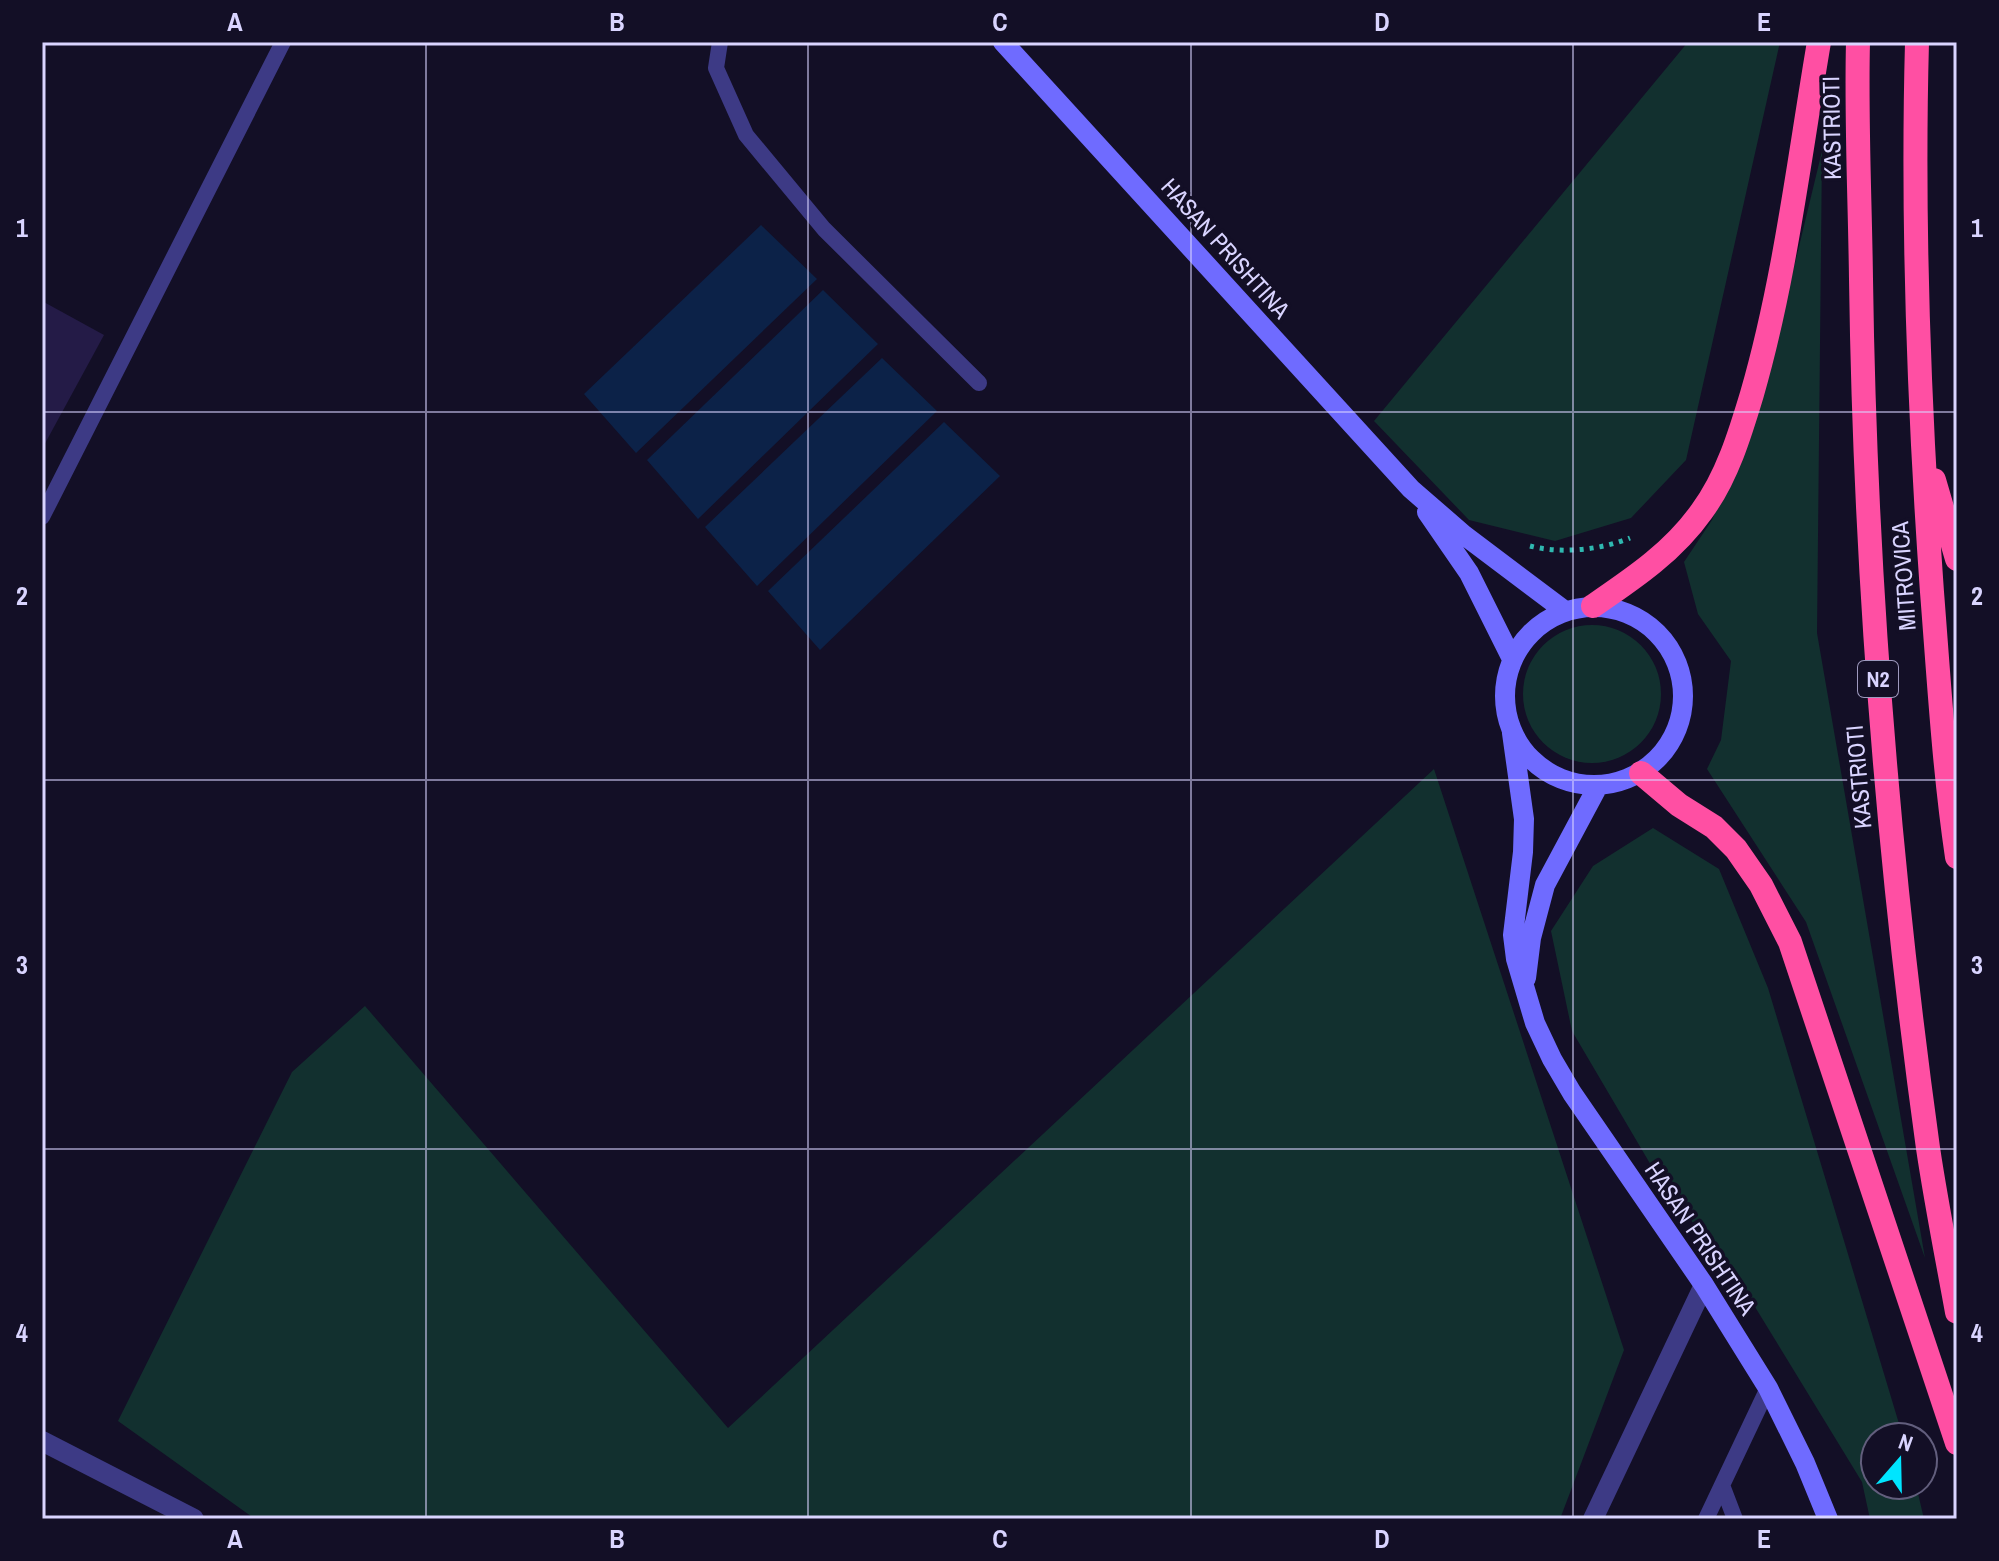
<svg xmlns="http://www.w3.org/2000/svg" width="1999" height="1561" font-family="'Archivo Narrow',sans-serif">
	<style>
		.green { fill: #12302f }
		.water { fill: #0c2248 }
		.building { fill: #241b47 }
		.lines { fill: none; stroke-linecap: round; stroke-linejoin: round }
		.path { stroke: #2fb8b0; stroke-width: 5; stroke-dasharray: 4 6; stroke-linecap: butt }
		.lane { stroke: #3d3a85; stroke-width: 16 }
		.street { stroke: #3d3a85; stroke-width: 20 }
		.secondary { stroke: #6f6bff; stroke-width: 20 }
		.highway { stroke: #ff4fa3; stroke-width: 24 }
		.grid { fill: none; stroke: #d9d4ff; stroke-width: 2; stroke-opacity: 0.55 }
		.labels { text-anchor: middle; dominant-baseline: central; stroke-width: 7; stroke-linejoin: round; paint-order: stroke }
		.shield { fill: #130f26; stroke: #9e99be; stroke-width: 2 }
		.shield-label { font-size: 22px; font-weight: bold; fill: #d9d4ff }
		.street-label { font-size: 24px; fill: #d9d4ff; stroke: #130f26 }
		.neatline { fill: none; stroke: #d9d4ff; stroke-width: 3 }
		.grid-label { font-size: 26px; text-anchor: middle; font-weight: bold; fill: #d9d4ff }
	</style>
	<rect width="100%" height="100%" fill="#130f26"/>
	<!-- green -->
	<path class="green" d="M1688,42H1780L1686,460L1631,518L1555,541L1469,520L1374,421Z
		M1822,151L1817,633L1925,1258L1806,922L1707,769L1721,740L1731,661L1698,614L1684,562L1712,520L1764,392Z
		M1523 694a69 69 0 1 1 138 0a69 69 0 1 1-138 0Z
		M1434,769L1624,1350L1560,1519H255L118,1421L292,1072L365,1006L728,1428Z
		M1653,828L1719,869L1768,988L1903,1437H1875V1485H1916L1924,1519H1870L1862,1482L1752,1302L1655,1172L1572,1031L1551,931L1593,866Z"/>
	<!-- water -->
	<path class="water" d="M761,225L817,279L636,453L584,394Z
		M823,290L878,344L698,519L647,460Z
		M882,358L937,411L757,586L705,527Z
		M944,422L1000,476L820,650L768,591Z"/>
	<!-- building -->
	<path class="building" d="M42,301L104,335L42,449Z"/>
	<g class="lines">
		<!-- path -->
		<path class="path" d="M1530,546C1561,554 1600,550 1630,538"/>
		<!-- lane -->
		<path class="lane" d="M720,42L716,68L746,135L824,229L979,383
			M42,517L283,42
			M1722,1485L1735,1519
			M1706,1519L1768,1388"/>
		<!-- street -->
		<path class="street" d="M42,1441L194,1519
			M1593,1519L1704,1285"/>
		<!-- secondary -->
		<path class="secondary" d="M1003,42L1411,489L1464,535L1565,611
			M1427,512L1469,573L1512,659
			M1505 696a89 89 0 1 1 178 0a89 89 0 1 1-178 0Z
			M1512,733L1524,819L1523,852L1513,935L1516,959L1535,1023L1552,1059L1572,1093L1704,1285L1768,1388L1805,1463L1828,1519
			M1526,978L1531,938L1545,885L1598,786"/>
		<!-- highway -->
		<path class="highway" d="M1858,42C1856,121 1860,200 1861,279C1865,570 1888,859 1928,1148C1936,1202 1947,1257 1957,1312
			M1917,42C1912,226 1919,409 1932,592C1939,681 1944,769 1957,857
			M1934,480L1957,559
			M1593,606C1634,578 1673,552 1702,511C1727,477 1740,434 1752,394C1785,280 1799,159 1819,42
			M1641,773L1679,805L1714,827L1736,849L1761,885L1790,942L1957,1443"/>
	</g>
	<!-- grid -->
	<path class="grid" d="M426,42V1519M808,42V1519M1191,42V1519M1573,42V1519M42,412H1957M42,780H1957M42,1149H1957"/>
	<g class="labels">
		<!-- shield labels -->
		<rect class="shield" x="1858" y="661" width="40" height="36" rx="6"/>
		<g class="shield-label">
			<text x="1878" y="679">N2</text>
		</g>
		<!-- street labels -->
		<g class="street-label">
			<text transform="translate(1831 128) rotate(-91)">KASTRIOTI</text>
			<text transform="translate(1226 248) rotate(48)">HASAN PRISHTINA</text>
			<text transform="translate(1903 576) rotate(-94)">MITROVICA</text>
			<text transform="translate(1858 777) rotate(-95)">KASTRIOTI</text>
			<text transform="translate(1701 1238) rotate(56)">HASAN PRISHTINA</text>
		</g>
	</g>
	<!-- border -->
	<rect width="1999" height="1561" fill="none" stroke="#130f26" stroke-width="88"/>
	<!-- north arrow -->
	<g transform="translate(1899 1461) rotate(20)"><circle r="38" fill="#130f26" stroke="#625e7d" stroke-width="2"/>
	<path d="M0-6L14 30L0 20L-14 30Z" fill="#00e5ff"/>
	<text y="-12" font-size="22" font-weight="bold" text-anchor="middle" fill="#d9d4ff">N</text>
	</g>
	<rect x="44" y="44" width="1911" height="1473" class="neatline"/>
	<g class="grid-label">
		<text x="235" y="31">A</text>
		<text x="617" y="31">B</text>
		<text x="1000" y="31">C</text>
		<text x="1382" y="31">D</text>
		<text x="1764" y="31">E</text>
		<text x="22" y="237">1</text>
		<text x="1977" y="237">1</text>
		<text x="22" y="605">2</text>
		<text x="1977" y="605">2</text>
		<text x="22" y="974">3</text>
		<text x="1977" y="974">3</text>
		<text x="22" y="1342">4</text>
		<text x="1977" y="1342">4</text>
		<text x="235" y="1548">A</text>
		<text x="617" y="1548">B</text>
		<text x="1000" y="1548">C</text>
		<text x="1382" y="1548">D</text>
		<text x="1764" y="1548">E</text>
	</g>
</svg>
